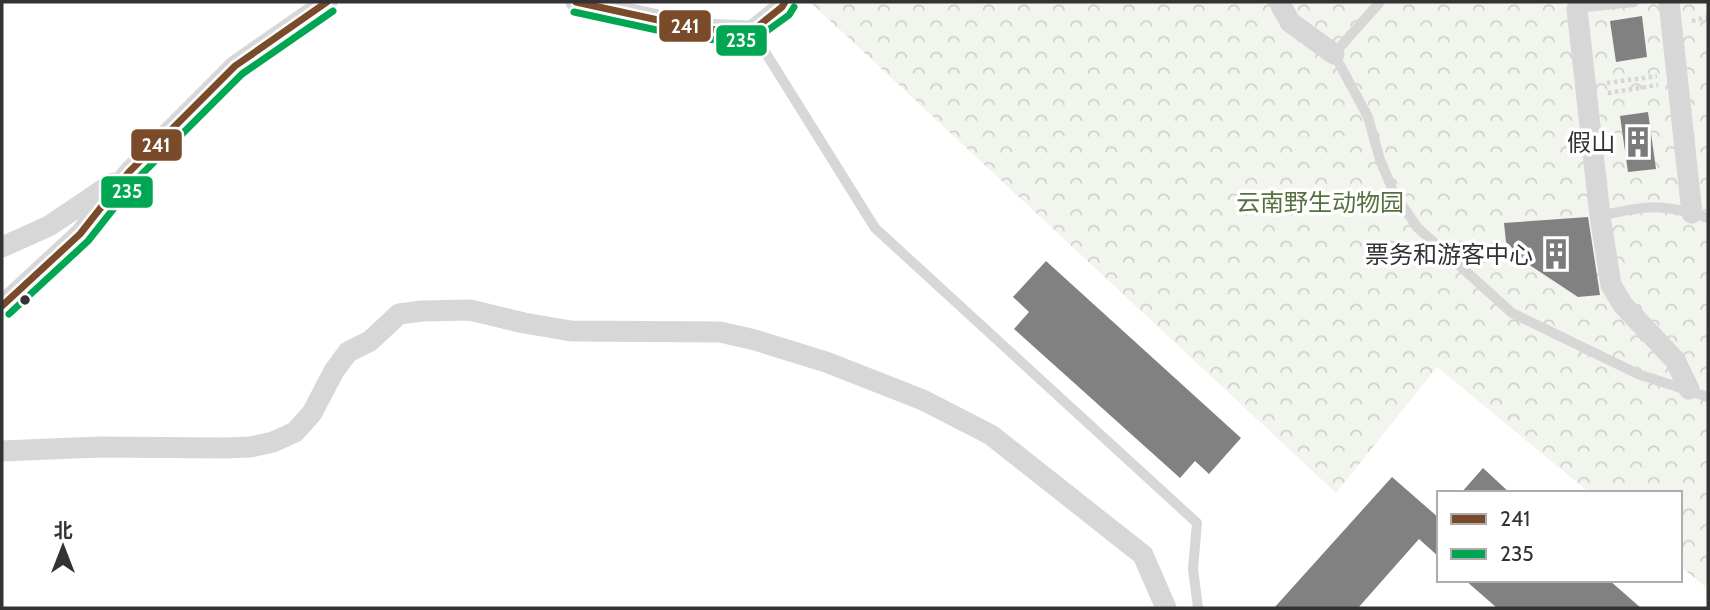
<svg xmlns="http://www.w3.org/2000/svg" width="1710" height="610" font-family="Cabin,'Noto Sans SC',sans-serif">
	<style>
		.forest { fill: url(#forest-crowns) }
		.building { fill: #818181 }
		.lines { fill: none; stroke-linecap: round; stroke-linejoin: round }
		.path { stroke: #d6d6d6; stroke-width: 4.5; stroke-dasharray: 3.5 3.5; stroke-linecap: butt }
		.lane { stroke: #d7d7d7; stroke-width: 10 }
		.street { stroke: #d7d7d7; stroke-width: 21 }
		.bus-1-casing { stroke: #fff; stroke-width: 12 }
		.bus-2-casing { stroke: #fff; stroke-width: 12 }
		.bus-1 { stroke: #7a4b2a; stroke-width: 7 }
		.bus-2 { stroke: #00a651; stroke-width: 7 }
		.bus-dot { fill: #333; stroke: #fff; stroke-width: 2.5 }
		.labels { text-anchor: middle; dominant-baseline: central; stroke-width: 7; stroke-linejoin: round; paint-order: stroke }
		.poi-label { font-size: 24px; fill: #333; stroke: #fff; text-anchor: end }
		.park-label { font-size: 24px; fill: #56703f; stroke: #fff }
		.line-badge { stroke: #fff; stroke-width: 2.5 }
		.badge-label { font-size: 19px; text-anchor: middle; font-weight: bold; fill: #fff }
	</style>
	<defs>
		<pattern id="forest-crowns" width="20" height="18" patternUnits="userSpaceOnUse" patternTransform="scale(1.75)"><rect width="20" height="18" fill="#f1f5ed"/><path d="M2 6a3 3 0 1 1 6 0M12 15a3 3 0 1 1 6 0" fill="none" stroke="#cfd2cc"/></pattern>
	</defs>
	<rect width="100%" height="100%" fill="#fff"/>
	<!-- forest -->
	<path class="forest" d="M810,2H1708V589L1680,566V493H1590L1437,367L1336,493Z"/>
	<!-- building -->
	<path class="building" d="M1642,16L1647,57L1616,62L1610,21Z
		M1648,112L1656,169L1628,172L1620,116Z
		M1588,217L1600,295L1578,297L1531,266L1506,242L1504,223Z
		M1046,261L1241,438L1209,474L1195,461L1180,478L1014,329L1029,312L1013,297Z
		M1483,468L1510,493H1461Z
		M1392,477L1439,518V557L1419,539L1358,608H1274Z
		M1465,580H1609L1641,608H1497Z"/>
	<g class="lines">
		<!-- path -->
		<path class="path" d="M1692,21L1708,17
			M1607,83L1657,76
			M1608,93L1658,85"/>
		<!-- lane -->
		<path class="lane" d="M1380,2L1334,54L1368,117L1380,160L1395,195L1418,228L1512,313L1638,374L1708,397
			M1576,8L1634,2
			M752,31L875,228L1197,523L1193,569L1198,608
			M1600,216C1647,205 1662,203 1708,218"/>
		<!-- street -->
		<path class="street" d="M576,2L699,29L752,31L782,7L785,2
			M1279,2L1290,22L1334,54
			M1669,2L1692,213
			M1577,9L1600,216L1611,285L1623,305L1675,360L1689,389
			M2,247L49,226L113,183
			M2,306L80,234L129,172L235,66L327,2
			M2,451L100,447L226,448L250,447L273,442L295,432L312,413L334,371L348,352L370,341L399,314L422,311L470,310L524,323L571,331L720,332L755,340L826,362L923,400L991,435L1143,555L1166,608"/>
		<defs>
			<path id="bus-1" d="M576,2L699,29L752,31L782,7L785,2
				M2,306L80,234L129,172L235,66L327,2"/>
			<path id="bus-2" d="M574,12L698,39L753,41L789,15L794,7
				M9,314L88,241L137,179L242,74L333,11"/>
		</defs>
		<!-- bus-1 casing -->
		<use href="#bus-1" class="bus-1-casing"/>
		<!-- bus-2 casing -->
		<use href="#bus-2" class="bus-2-casing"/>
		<!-- bus-1 -->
		<use href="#bus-1" class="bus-1"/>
		<!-- bus-2 -->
		<use href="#bus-2" class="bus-2"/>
	</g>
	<!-- icons -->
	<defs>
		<symbol id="building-bare" viewBox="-9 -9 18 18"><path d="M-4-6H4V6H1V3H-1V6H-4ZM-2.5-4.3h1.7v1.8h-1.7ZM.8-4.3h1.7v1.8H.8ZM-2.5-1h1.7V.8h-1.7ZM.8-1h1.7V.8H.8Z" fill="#7a7a7a" stroke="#fff" stroke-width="2.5" paint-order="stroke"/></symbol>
	</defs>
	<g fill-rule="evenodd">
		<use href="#building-bare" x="1616" y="120" width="44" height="44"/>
		<use href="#building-bare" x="1534" y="232" width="44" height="44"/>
	</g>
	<!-- markers -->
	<circle class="bus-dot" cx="25" cy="300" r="6"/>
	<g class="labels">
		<!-- poi labels -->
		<g class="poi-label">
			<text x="1615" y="142">假山</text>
			<text x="1533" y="254">票务和游客中心</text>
		</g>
		<!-- park labels -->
		<g class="park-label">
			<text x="1320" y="202">云南野生动物园</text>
		</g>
	</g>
	<g class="line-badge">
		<rect x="658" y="9" width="54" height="34" rx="7" fill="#7a4b2a"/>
		<rect x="715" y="24" width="53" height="33" rx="7" fill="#00a651"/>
		<rect x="130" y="128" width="53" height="34" rx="7" fill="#7a4b2a"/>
		<rect x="100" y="175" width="54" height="34" rx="7" fill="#00a651"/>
	</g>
	<g class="badge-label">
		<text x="685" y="33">241</text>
		<text x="741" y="47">235</text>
		<text x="156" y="152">241</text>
		<text x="127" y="198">235</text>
	</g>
	<!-- border -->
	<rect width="1710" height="610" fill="none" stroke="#333333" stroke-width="7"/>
	<!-- legend -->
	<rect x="1437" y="491" width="245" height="91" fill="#ffffff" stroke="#adadad" stroke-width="2"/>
	<rect x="1451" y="514" width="35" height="10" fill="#7a4b2a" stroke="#adadad" stroke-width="2"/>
	<text x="1500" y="526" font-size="21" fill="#333333">241</text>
	<rect x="1451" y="549" width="35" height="10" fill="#00a651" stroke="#adadad" stroke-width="2"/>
	<text x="1500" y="561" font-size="21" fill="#333333">235</text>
	<!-- north arrow -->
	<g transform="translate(63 547)" stroke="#ffffff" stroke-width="5" paint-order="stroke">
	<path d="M0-5L12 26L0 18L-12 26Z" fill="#333333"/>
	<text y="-10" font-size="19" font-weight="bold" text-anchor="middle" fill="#333333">北</text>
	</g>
</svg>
